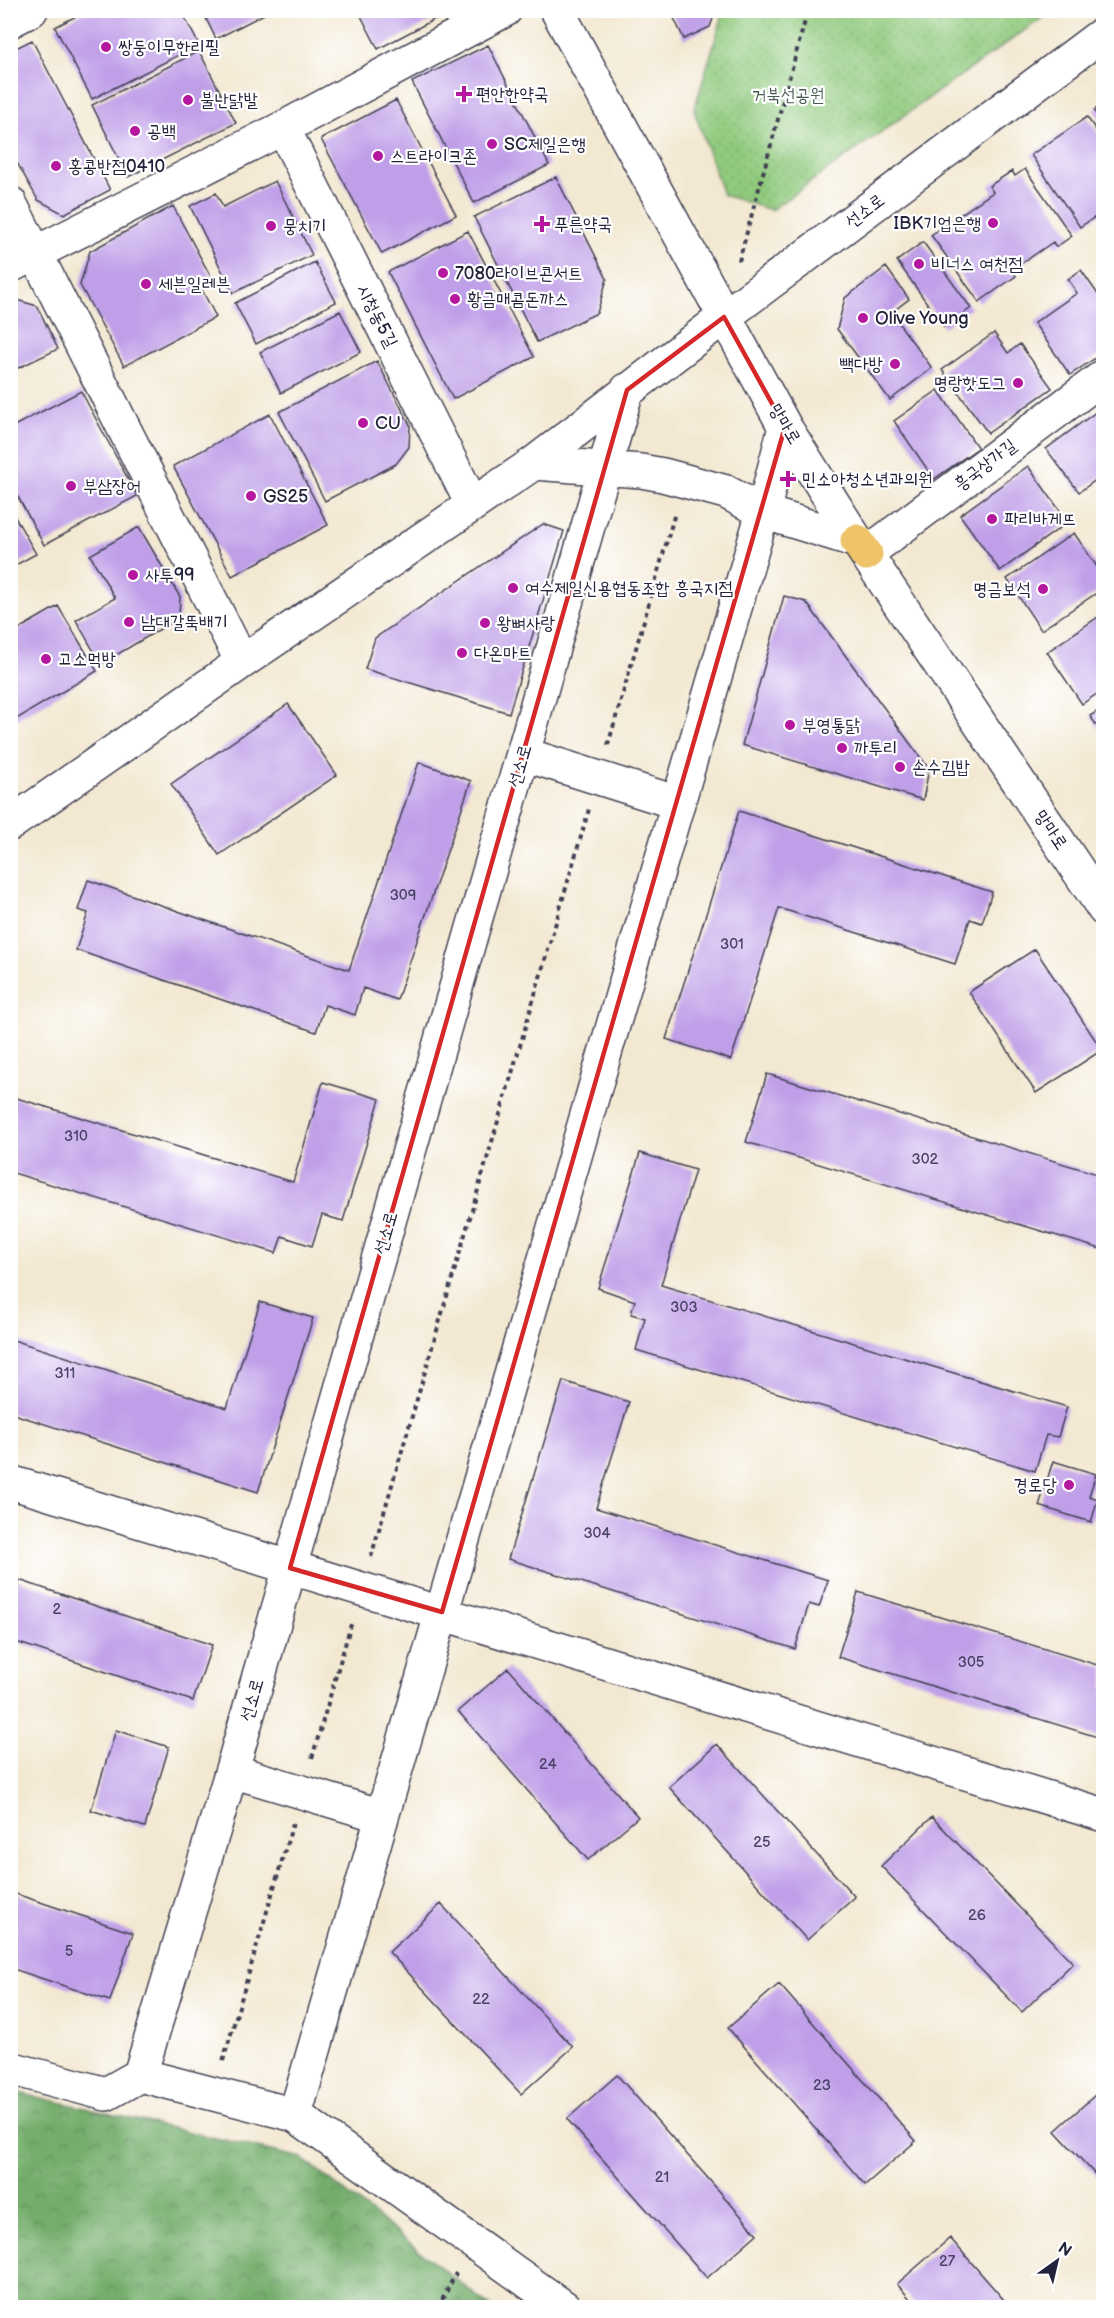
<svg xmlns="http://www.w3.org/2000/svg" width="1114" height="2318" font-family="'Balsamiq Sans','Poor Story',sans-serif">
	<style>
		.forest { fill: url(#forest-crowns); stroke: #4b6854; stroke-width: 1.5 }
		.park { fill: url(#park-dots); stroke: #59765c; stroke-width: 1.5 }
		.building { fill: #bf9fe8 }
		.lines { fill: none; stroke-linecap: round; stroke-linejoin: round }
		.minor-casing { stroke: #414052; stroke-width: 36 }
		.major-casing { stroke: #414052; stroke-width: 36 }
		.path { stroke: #414052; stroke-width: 4; stroke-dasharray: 4.5 4.5; stroke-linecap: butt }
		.minor { stroke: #fff; stroke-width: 33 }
		.major { stroke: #efc469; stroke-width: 33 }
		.marked { fill: none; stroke: #d62828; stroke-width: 4.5; stroke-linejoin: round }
		.poi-dot { fill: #b5179e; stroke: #fff; stroke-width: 2 }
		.labels { text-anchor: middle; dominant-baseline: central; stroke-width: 4.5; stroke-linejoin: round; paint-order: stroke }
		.number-label { font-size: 15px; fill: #494166 }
		.poi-label { font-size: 18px; fill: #22223b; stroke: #fff; text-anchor: start }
		.park-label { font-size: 18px; fill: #485d52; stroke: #fff }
		.street-label { font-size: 18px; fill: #22223b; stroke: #fff }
	</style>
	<defs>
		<pattern id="forest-crowns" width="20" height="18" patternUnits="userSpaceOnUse" patternTransform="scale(1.5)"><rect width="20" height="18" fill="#74ae6c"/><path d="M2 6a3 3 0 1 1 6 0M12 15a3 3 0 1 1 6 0" fill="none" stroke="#5f8d5a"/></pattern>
		<pattern id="park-dots" width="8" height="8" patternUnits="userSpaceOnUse" patternTransform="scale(1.5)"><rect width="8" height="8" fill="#90ca7d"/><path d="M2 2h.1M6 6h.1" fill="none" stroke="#7cad6d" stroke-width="1.8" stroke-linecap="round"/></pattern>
	</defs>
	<rect width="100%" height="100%" fill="#fff"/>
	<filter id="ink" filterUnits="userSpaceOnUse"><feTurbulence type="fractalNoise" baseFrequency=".0167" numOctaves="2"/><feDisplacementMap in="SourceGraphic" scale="12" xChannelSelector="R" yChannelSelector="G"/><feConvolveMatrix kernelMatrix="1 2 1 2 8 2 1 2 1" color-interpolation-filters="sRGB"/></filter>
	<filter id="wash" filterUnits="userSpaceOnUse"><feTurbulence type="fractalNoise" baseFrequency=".008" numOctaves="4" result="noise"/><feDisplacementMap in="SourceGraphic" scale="24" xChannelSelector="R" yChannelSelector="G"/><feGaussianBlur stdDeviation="1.35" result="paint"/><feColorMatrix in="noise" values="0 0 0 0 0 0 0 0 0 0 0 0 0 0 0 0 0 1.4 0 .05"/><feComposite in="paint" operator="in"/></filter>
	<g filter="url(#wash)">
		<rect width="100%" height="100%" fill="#f3e8d1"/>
		<!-- forest -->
		<path class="forest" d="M11,2091L302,2158L491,2307H11Z"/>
		<!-- park -->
		<path class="park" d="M724,11V10L1052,11L771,210L723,195L694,110Z"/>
		<g id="blocks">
			<!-- building -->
			<path class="building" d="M88,10H181L199,45L92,99L55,27Z
				M202,10H272L216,39Z
				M358,10H452L378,49Z
				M670,10H716L710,27L684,39Z
				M32,40L110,190L64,214L38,200L10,150V51Z
				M488,45L549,165L474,203L412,82Z
				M199,51L236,123L128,177L92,105Z
				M396,100L456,215L382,254L321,139Z
				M1104,104V117L1099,118L1094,110Z
				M1087,117L1104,142V211L1080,227L1031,155Z
				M1025,169L1072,236L1056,247L1053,242L1012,270L1016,276L979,302L931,235L993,192L989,186L1012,171L1015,176Z
				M556,177L607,279L597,313L537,342L474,217Z
				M275,181L312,255L233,293L190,206L216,193L223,207Z
				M173,206L212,279L200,286L216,317L124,366L80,285L90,251Z
				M468,231L534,357L453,399L388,272Z
				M923,242L971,308L944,327L897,261Z
				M315,262L336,302L256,344L235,303Z
				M886,267L909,299L891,313L932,368L890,400L837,329L845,298Z
				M1081,270L1104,303V352L1070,375L1034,323L1077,293L1068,279Z
				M10,298L37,306L58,349L10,372Z
				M340,311L361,352L281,393L260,352Z
				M994,333L1008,353L1020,344L1052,388L988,433L942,370Z
				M377,361L410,425L409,447L396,464L325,501L279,412Z
				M938,390L978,448L934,479L894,421Z
				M81,391L137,496L44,545L10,482V428Z
				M1104,406V474L1079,492L1046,449Z
				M270,414L328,525L232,576L173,466Z
				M1028,466L1068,522L1000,571L960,515Z
				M10,508L36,554L10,568Z
				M543,524L564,531L509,713L365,669L375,638Z
				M139,527L180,597L179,618L101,664L76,620L115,598L90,555Z
				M1074,533L1104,577V588L1041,630L1007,579Z
				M784,596L806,602L929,769L923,800L742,745Z
				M58,606L97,671L10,723V634Z
				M1104,613V689L1082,704L1047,652Z
				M288,704L337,775L219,855L171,784Z
				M1104,707V736L1090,716Z
				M419,762L471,781L397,1000L363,988L355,1015L325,1005L316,1032L76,950L88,913L78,910L88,880L349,970Z
				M739,811L992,892L982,923L970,919L955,964L779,908L731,1060L666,1039Z
				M1035,949L1102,1050L1036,1093L969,992Z
				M767,1074L1104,1176V1250L746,1142Z
				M323,1082L380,1099L343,1221L322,1215L312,1246L282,1236L276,1253L10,1172V1096L293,1182Z
				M640,1153L695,1170L661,1285L1067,1407L1058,1437L1046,1435L1035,1471L636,1350L645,1318L631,1314L635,1301L598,1288Z
				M260,1302L313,1318L258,1492L10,1413V1339L227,1408Z
				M563,1381L629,1402L596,1508L828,1580L819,1607L809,1604L795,1649L508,1559Z
				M1053,1461L1096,1474L1089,1496L1098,1499L1091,1522L1039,1506Z
				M10,1577L212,1645L193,1701L10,1640Z
				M858,1592L1104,1667V1739L838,1657Z
				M508,1668L638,1817L588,1860L458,1711Z
				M116,1730L169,1747L145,1827L91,1810Z
				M717,1744L855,1897L807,1940L669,1787Z
				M932,1817L1073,1963L1022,2012L881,1866Z
				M10,1892L133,1933L110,2001L10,1968Z
				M441,1904L573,2047L521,2094L389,1952Z
				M779,1984L916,2141L865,2185L728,2028Z
				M617,2075L757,2234L707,2278L567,2119Z
				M1104,2087V2184L1055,2131Z
				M950,2238L1011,2308H918L897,2284Z"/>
		</g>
	</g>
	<g filter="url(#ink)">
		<use href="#blocks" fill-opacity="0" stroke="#414052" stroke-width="1.5"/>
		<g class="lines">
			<defs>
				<path id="minor" d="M557,10L785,427L857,541
					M10,21L31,10
					M283,128L472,504
					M10,203L242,662
					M10,266L283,128L505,10
					M1104,376L866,554L1104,909
					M534,463L641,471L663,475L726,492L763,512L857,541
					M523,754L678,803
					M10,824L242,662L534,463L724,317L1104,33
					M10,1482L1104,1815
					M232,1771L382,1816
					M10,2068L106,2094L140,2075L295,2115L565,2308
					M140,2075L236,1756L627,390
					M295,2115L763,512L785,427"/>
				<path id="major" d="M857,541L866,554"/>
			</defs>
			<!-- minor casing -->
			<use href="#minor" class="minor-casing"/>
			<!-- major casing -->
			<use href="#major" class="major-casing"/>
			<!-- path -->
			<path class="path" d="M739,261L808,10
				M608,745L675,513
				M371,1557L589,809
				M312,1758L352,1621
				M223,2061L293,1823
				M438,2308L456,2273"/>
			<!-- minor -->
			<use href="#minor" class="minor"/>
			<!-- major -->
			<use href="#major" class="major"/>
		</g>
	</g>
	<!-- marked area -->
	<path class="marked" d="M724,317L785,427L442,1612L290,1568L627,390Z"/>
	<!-- markers -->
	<g class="poi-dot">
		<circle cx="106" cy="47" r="6"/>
		<path d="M461 85h6v6h6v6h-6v6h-6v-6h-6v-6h6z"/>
		<circle cx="188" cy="100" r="6"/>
		<circle cx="135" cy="131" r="6"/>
		<circle cx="492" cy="144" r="6"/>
		<circle cx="378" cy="156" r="6"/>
		<circle cx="56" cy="166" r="6"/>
		<circle cx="993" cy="223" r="6"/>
		<path d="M539 215h6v6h6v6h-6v6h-6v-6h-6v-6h6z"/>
		<circle cx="271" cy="226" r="6"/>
		<circle cx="919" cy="264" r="6"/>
		<circle cx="443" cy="273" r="6"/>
		<circle cx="146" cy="284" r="6"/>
		<circle cx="455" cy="299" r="6"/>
		<circle cx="863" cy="318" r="6"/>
		<circle cx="895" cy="364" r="6"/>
		<circle cx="1018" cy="383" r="6"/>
		<circle cx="363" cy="423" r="6"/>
		<path d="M785 470h6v6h6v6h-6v6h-6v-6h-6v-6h6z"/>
		<circle cx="71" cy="486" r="6"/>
		<circle cx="251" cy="496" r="6"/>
		<circle cx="992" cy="519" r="6"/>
		<circle cx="133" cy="575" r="6"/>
		<circle cx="513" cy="588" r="6"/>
		<circle cx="1043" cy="589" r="6"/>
		<circle cx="129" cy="622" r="6"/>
		<circle cx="485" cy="623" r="6"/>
		<circle cx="462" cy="653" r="6"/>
		<circle cx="46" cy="659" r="6"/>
		<circle cx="790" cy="725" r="6"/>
		<circle cx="842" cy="748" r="6"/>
		<circle cx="900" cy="767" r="6"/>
		<circle cx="1069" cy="1485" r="6"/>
	</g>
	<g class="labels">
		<!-- number labels -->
		<g class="number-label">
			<text x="403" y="895">309</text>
			<text x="732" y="944">301</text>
			<text x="76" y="1136">310</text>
			<text x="925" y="1159">302</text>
			<text x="684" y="1307">303</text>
			<text x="65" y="1373">311</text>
			<text x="597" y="1533">304</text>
			<text x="57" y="1609">2</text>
			<text x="971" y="1662">305</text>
			<text x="548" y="1764">24</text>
			<text x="762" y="1842">25</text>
			<text x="977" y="1915">26</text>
			<text x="69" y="1951">5</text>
			<text x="481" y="1999">22</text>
			<text x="822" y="2085">23</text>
			<text x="662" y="2177">21</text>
			<text x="947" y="2261">27</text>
		</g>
		<!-- poi labels -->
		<g class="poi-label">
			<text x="118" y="47">쌍둥이무한리필</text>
			<text x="476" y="94">편안한약국</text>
			<text x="200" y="100">불난닭발</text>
			<text x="147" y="131">공백</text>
			<text x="504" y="144">SC제일은행</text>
			<text x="390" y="156">스트라이크존</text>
			<text x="68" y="166">홍콩반점0410</text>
			<text x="981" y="223" text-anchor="end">IBK기업은행</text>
			<text x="554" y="224">푸른약국</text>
			<text x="283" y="226">뭉치기</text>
			<text x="931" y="264">비너스 여천점</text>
			<text x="455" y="273">7080라이브콘서트</text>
			<text x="158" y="284">세븐일레븐</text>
			<text x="467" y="299">황금매콤돈까스</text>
			<text x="875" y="318">Olive Young</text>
			<text x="883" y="364" text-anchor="end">빽다방</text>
			<text x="1006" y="383" text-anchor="end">명랑핫도그</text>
			<text x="375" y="423">CU</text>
			<text x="802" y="479">민소아청소년과의원</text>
			<text x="83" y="486">부삼장어</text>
			<text x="263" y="496">GS25</text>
			<text x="1004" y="519">파리바게뜨</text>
			<text x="145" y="575">사투99</text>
			<text x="525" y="588">여수제일신용협동조합 흥국지점</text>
			<text x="1031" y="589" text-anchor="end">명금보석</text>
			<text x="141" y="622">남대갈뚝배기</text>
			<text x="497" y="623">왕뼈사랑</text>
			<text x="474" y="653">다온마트</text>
			<text x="58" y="659">고소먹방</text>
			<text x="802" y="725">부영통닭</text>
			<text x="854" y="748">까투리</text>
			<text x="912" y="767">손수김밥</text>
			<text x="1057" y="1485" text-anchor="end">경로당</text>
		</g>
		<!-- park labels -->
		<g class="park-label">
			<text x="788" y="95">거북선공원</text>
		</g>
		<!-- street labels -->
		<g class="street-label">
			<text transform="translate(865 211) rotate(-37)">선소로</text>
			<text transform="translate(377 316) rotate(63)">시청동5길</text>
			<text transform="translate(785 424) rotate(59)">망마로</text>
			<text transform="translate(985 465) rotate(-37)">흥국상가길</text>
			<text transform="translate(520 766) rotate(-74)">선소로</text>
			<text transform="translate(1051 830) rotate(56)">망마로</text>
			<text transform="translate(386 1233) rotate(-74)">선소로</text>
			<text transform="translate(252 1700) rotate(-74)">선소로</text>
		</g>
	</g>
	<!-- margin -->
	<rect width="1114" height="2318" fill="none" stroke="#fff" stroke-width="36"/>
	<!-- north arrow -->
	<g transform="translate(1057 2261) rotate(34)" stroke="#ffffff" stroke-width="4.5" paint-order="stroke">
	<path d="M0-4.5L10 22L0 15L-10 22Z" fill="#22223b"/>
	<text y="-9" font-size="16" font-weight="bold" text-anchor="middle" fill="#22223b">N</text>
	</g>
</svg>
